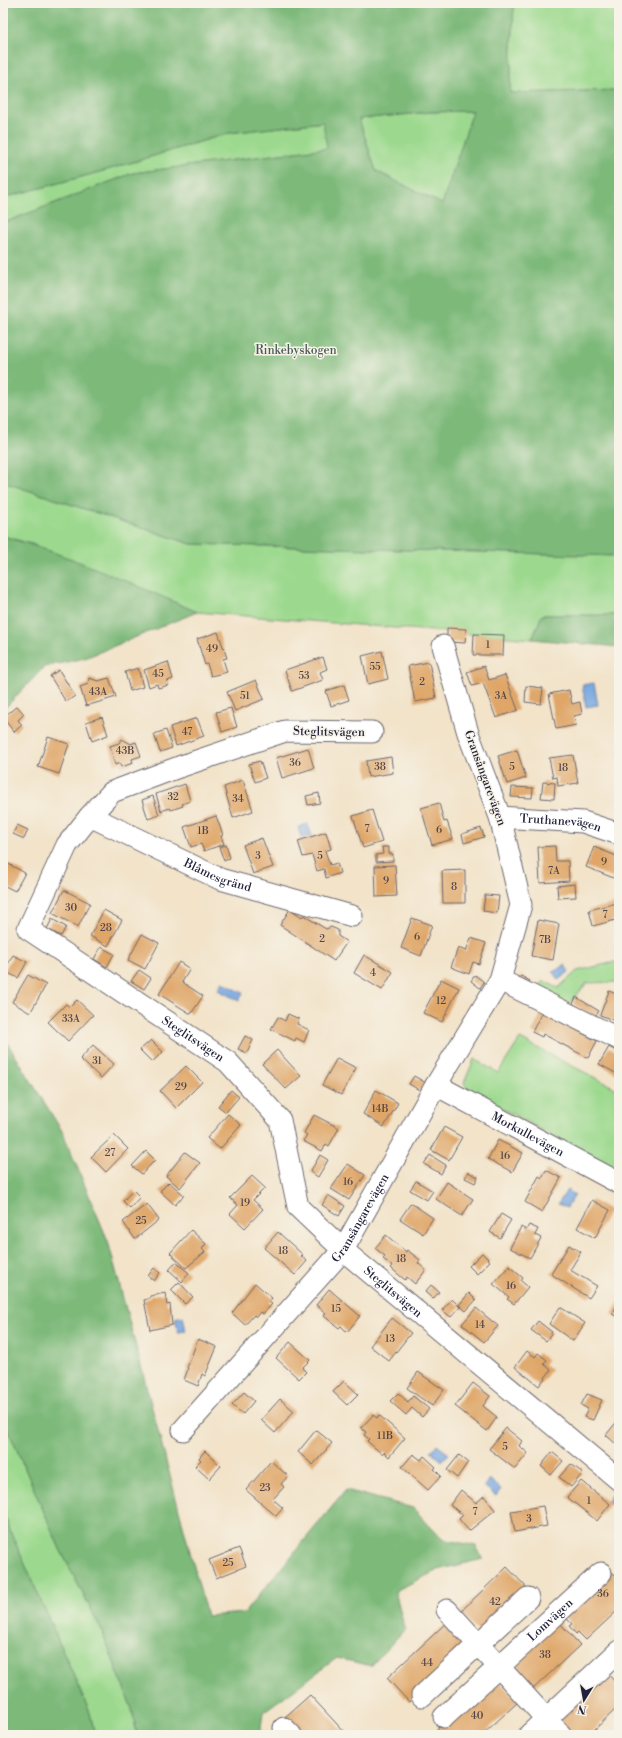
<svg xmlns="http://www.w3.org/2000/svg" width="622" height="1738" font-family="'Libre Bodoni',serif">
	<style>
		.green { fill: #9cd98e; stroke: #5f7e64 }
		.forest { fill: #7db979; stroke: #506e5a; fill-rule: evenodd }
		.water { fill: #75a6e0; stroke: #4c648e }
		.building { fill: #dfa668 }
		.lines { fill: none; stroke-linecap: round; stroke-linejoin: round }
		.minor-casing { stroke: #6b666d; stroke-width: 23 }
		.minor { stroke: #fff; stroke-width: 21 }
		.labels { text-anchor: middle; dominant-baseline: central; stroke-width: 3; stroke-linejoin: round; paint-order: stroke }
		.number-label { font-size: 10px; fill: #514346 }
		.park-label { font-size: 12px; fill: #475954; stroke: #f7f3e8 }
		.street-label { font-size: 12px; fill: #22223b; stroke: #f7f3e8 }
	</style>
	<rect width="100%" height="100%" fill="#f7f3e8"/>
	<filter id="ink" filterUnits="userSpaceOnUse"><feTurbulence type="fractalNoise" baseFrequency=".025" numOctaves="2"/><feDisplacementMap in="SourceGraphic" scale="8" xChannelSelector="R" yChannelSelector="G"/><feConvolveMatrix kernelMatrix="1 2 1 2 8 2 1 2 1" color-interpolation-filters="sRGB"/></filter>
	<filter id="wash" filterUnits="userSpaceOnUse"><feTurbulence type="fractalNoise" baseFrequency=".012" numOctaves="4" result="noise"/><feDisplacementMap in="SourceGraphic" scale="16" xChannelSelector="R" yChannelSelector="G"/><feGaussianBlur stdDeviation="0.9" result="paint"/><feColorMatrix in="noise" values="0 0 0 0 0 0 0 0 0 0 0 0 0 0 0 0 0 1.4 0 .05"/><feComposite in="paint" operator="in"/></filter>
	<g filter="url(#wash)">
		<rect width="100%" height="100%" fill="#f2e3c9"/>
		<!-- green -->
		<path class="green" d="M514,3H619V90L510,93Z
			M473,111L442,205L376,171L359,119L431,112Z
			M324,122L327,148L133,173L3,223V198L107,170L229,133Z
			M3,482L191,544L619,556V615H542L532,639L197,612L137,586L32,544L3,536Z
			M619,961V982L587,983L569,1004L535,991L544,981L558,988L577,971Z
			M520,1039L619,1090V1172L468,1090L464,1083L474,1059L498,1073Z
			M3,1418L60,1549L102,1631L132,1709L137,1735H95L90,1713L9,1528L3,1510Z"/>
		<!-- forest -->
		<path class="forest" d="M3,3H514L510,93L619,90V556L191,544L3,482V223L133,173L327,148L323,122L229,133L107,170L3,198ZM473,111L442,204L376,171L359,119L431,112Z
			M3,536C69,555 134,584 197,612L85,658L44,667L3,710Z
			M542,615H619V647L532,639Z
			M3,1036L62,1131L108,1241L207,1616L244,1613L346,1490L413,1508L442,1539L476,1546L483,1559L438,1570L395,1591L405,1629L371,1666L337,1658L263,1712L260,1735H137L132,1709L102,1631L60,1549L3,1418Z
			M3,1510L9,1528L90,1713L95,1735H3Z"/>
		<!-- water -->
		<path class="water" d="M594,683L598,705L586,707L582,685Z
			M308,824L312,836L301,838L298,827Z
			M565,965L569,972L558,980L553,972Z
			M222,982L243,993L239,1001L218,990Z
			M567,1190L575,1195L567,1208L558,1204Z
			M183,1316L186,1331L178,1332L175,1318Z
			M437,1445L449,1454L442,1461L431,1451Z
			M489,1479L501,1489L496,1496L484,1486Z
			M612,1494L619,1499V1511L607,1501Z"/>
		<g id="blocks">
			<!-- building -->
			<path class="building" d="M447,628L466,629L465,643L447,642Z
				M218,632L227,658L223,659L227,672L211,676L207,664L205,665L197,639Z
				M474,634L504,635L503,655H473Z
				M382,651L388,679L368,684L362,656Z
				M323,657L327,669L320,672L323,680L292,691L285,670Z
				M168,662L173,679L167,681L169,685L158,688L157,684L149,687L144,670Z
				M429,662L436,698L415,702L408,666Z
				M484,666L489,680L505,675L518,710L496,718L483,683L472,686L467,672Z
				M138,668L143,687L130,691L125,672Z
				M59,670L75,696L66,702L50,676Z
				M89,678L98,681L109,678L116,697L86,706L80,687L88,684Z
				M256,680L264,699L235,711L227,692Z
				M344,685L349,700L331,706L326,691Z
				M526,686L543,688L541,704L525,702Z
				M569,690L572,704L580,702L582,714L574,716L576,725L556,729L549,694Z
				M17,706L24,714L18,720L22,725L14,732L4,719L7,717L6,715Z
				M231,708L237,727L222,732L216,712Z
				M102,717L108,735L92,741L86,722Z
				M197,718L204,736L176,746L170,727Z
				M166,730L172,748L160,752L154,734Z
				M48,737L69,744L59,774L38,767Z
				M122,739L131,744L136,742L141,756L132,759L133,763L121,767L120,763L115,765L110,746L119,743Z
				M308,748L314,768L282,778L276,758Z
				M517,750L526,778L507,784L498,756Z
				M573,755L578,783L558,786L557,777L553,778L549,758Z
				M391,757L393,773L368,777L366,761Z
				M260,761L266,778L255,782L249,764Z
				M243,780L253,811L233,818L224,787Z
				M543,782L555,783L554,799L541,798Z
				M185,784L190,801L182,804L183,806L171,810L170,808L161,811L156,794Z
				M512,787L533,788L532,798L511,797Z
				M319,793L320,803L308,805L306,796Z
				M153,796L159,815L148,819L142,800Z
				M439,803L444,822L447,821L453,839L432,845L421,808Z
				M372,810L382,842L363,848L353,816Z
				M216,816L223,835L221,836L224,844L204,851L201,844L191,847L184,827Z
				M17,825L28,830L24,839L13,834Z
				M481,828L484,837L464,843L462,834Z
				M326,832L331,849L325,851L330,865L337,863L340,873L326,878L324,869L317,871L312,855L303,857L298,841Z
				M262,838L273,867L253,874L243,845Z
				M226,845L230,858L224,861L219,847Z
				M555,846L556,861H568L569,881L540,883L538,847Z
				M382,847H389V854H393V861L376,862V855L383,854Z
				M594,847L619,857V871L616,879L586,867Z
				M3,861L25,873L15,891L3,885Z
				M395,865L397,896L376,897L375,866Z
				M465,870V903H443L442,871Z
				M575,884L576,897L558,898L557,886Z
				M64,890L90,903L78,927L52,913Z
				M485,895L499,896L497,913L483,911Z
				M617,903L619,919L593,926L589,910Z
				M290,909L302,917L303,915L326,929L331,927L338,930V936L347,942L334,961L280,925Z
				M104,910L122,920L108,946L90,936Z
				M412,918L432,925L421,956L401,948Z
				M52,919L66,927L61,936L47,929Z
				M538,920L559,924L553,960L531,956Z
				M142,934L159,943L145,969L128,960Z
				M471,938L486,943L479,964L473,962L469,974L451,967L458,948L466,951Z
				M101,947L114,954L107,967L94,959Z
				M13,955L27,962L18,978L4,971Z
				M364,955L393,972L382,990L354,973Z
				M179,962L190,969L182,982L203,996L191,1014L159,994Z
				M139,970L151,978L144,989L131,981Z
				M28,975L46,985L30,1013L12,1002Z
				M475,975L484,982L480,988L471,981Z
				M521,976L530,981L527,987L517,982Z
				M441,979L459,988L442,1022L423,1013Z
				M609,991L619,995V1026L614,1024L616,1021L600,1015Z
				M576,997L599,1011L595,1017L573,1004Z
				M77,1000L93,1015L68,1041L48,1022L66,1004L70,1007Z
				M542,1012L597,1041L588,1058L543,1034L542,1037L532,1032Z
				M288,1014L299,1019L297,1024L309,1030L304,1042L296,1038L295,1041L271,1029L278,1017L285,1021Z
				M245,1036L253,1040L247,1053L238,1049Z
				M151,1040L163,1052L152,1062L140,1050Z
				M93,1045L114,1064L101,1078L80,1059Z
				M609,1047L619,1053V1075L599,1064Z
				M277,1050L301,1076L286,1089L262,1064Z
				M337,1058L356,1068L341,1095L322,1085Z
				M186,1066L202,1082L176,1108L160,1091Z
				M414,1076L426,1083L421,1091L409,1084Z
				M231,1090L239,1097L226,1112L218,1106Z
				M376,1090L398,1103L384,1127L363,1114Z
				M228,1114L241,1125L220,1149L207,1138Z
				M314,1115L339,1128L329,1146L326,1144L322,1151L303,1141L307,1135L304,1133Z
				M444,1127L462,1137L449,1160L431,1150Z
				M114,1135L128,1149L106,1172L91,1157Z
				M498,1140L523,1153L512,1172L488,1159Z
				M146,1151L155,1160L142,1174L132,1166Z
				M185,1152L200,1163L180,1188L166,1176Z
				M320,1155L328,1160L318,1177L310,1172Z
				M430,1155L446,1165L441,1174L424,1164Z
				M348,1164L365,1175L349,1200L331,1189Z
				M546,1170L561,1178L542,1212L525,1202L539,1176L542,1178Z
				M468,1172L478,1177L475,1183L465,1178Z
				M252,1176L265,1188L253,1200L263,1209L245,1228L230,1214L238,1205L230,1198Z
				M416,1181L433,1191L427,1200L410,1190Z
				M169,1182L184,1195L175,1205L160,1191Z
				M447,1182L473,1199L462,1216L436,1199Z
				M133,1190L140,1197L130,1208L123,1201Z
				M328,1195L345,1206L339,1216L322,1205Z
				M592,1200L610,1210L595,1238L577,1228Z
				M411,1203L433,1218L423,1234L400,1219Z
				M147,1204L159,1220L135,1239L123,1222Z
				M501,1214L511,1220L500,1238L490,1232Z
				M529,1225L538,1229L535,1235L541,1238L530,1258L510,1248L521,1227L526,1230Z
				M191,1230L206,1244L202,1249L205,1252L186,1268L170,1253Z
				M278,1232L303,1255L301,1256L307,1261L295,1275L264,1248Z
				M386,1235L406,1252L407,1250L420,1260L418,1263L426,1270L415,1284L407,1277L405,1280L391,1268L393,1266L383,1259L385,1256L375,1248Z
				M569,1245L581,1252L570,1270L597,1286L589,1298L551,1274Z
				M482,1253L490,1261L477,1274L469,1266Z
				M176,1262L189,1273L182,1282L169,1270Z
				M509,1266L523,1278L521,1281L528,1287L514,1304L507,1299L509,1297L493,1284Z
				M154,1268L160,1273L154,1281L148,1276Z
				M179,1282L193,1297L185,1304L171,1290Z
				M255,1283L272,1298L269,1302L272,1304L263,1314L260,1312L256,1317L254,1315L245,1325L232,1313Z
				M431,1285L439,1292L433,1299L425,1292Z
				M329,1289L360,1316L347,1332L341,1326L339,1328L324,1316L326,1313L316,1305Z
				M165,1293L167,1305L170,1304L172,1325L150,1330L144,1300L150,1298V1296Z
				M469,1293L476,1300L466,1311L459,1305Z
				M452,1299L460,1307L451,1317L442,1310Z
				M619,1302V1318L612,1314Z
				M560,1307L585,1323L573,1341L549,1324Z
				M476,1308L498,1326L484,1342L462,1324Z
				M392,1318L411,1333L389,1361L370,1346Z
				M538,1321L552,1332L546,1341L531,1330Z
				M198,1339L217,1347L205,1376L202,1374L198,1386L184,1380L188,1369L187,1368Z
				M290,1342L310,1360L302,1368L306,1372L299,1379L276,1358Z
				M527,1351L535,1357L538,1353L547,1360L544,1364L551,1370L539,1386L515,1367Z
				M418,1372L444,1390L432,1406L407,1388Z
				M344,1381L358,1394L347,1405L333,1392Z
				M473,1383L490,1396L483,1406L497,1417L487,1431L455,1406Z
				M244,1392L254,1401L243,1414L232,1405Z
				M398,1393L408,1402L413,1396L429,1409L422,1417L412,1408L406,1415L390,1401Z
				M587,1394L602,1400L593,1420L584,1417L588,1409L581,1405Z
				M280,1399L294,1411L275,1433L261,1420Z
				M373,1415L377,1418L379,1415L405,1438L389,1457L384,1452L382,1454L367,1441L369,1439L364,1435L366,1432L361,1428Z
				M619,1419V1444L617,1442L616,1444L606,1435Z
				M506,1428L522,1441L519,1446L528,1453L515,1469L489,1449Z
				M316,1430L332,1443L313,1465L298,1452Z
				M205,1451L221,1466L209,1479L195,1466L201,1460L199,1458Z
				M552,1452L563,1461L551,1475L541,1466Z
				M413,1454L421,1460L424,1456L436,1467L434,1469L441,1476L428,1490L402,1467Z
				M459,1455L468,1462L457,1478L447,1470Z
				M271,1461L288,1476L281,1484L284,1487L273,1499L283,1508L276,1516L246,1490Z
				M571,1464L583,1473L571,1487L559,1477Z
				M581,1481L610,1504L597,1521L567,1497Z
				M461,1490L476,1503L484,1496L495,1510L469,1531L459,1519L463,1515L450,1505Z
				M543,1506L547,1526L515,1532L511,1511Z
				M239,1548L246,1566L216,1578L209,1560Z
				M507,1567L530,1591L482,1636L460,1612Z
				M611,1571L619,1579V1609L586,1640L578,1632L576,1634L569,1626L572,1624L563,1615Z
				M557,1620L580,1645L532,1690L509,1665Z
				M446,1623L468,1647L409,1702L387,1678Z
				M619,1659V1675L611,1667Z
				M606,1672L619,1686V1706L589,1735H572L557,1718Z
				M495,1676L518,1702L482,1735H439L435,1731Z
				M310,1695L347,1735H301L285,1717Z"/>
		</g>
	</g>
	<g filter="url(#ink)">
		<use href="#blocks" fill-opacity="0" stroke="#6b666d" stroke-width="1"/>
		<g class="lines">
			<defs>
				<g id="minor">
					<path id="s1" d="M372,732L285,731L179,767L112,792L90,816L67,845L28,929L228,1062L280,1120L298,1207L343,1250L619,1480"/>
					<path id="s2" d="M90,816L220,879L352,916"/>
					<path id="s3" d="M500,817L583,822L619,834"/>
					<path d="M500,980L619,1039"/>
					<path id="s4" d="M436,1085L619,1183"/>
					<path id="s5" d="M183,1430L343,1250L436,1085L500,980L521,905L500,817L468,733L443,646"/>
					<path d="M447,1610L561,1735"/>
					<path d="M422,1696L528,1598"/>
					<path id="s6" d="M444,1717L601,1573"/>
					<path d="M284,1728L291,1735"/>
					<path d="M529,1735L619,1651"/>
				</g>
			</defs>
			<!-- minor casing -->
			<use href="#minor" class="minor-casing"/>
			<!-- minor -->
			<use href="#minor" class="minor"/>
		</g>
	</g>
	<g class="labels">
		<!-- number labels -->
		<g class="number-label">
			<text x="488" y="645">1</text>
			<text x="212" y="649">49</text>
			<text x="375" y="667">55</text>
			<text x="158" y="674">45</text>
			<text x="304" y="676">53</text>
			<text x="422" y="682">2</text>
			<text x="98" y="692">43A</text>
			<text x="245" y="696">51</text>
			<text x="501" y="696">3A</text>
			<text x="187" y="732">47</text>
			<text x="125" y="751">43B</text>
			<text x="295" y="763">36</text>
			<text x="380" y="767">38</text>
			<text x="512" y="767">5</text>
			<text x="563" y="768">18</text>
			<text x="173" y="797">32</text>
			<text x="238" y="799">34</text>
			<text x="367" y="829">7</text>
			<text x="439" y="830">6</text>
			<text x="203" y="831">1B</text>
			<text x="258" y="856">3</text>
			<text x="320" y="856">5</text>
			<text x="604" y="862">9</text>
			<text x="554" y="871">7A</text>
			<text x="386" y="881">9</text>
			<text x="454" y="887">8</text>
			<text x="71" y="908">30</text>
			<text x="605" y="915">7</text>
			<text x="106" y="928">28</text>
			<text x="417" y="937">6</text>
			<text x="322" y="939">2</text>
			<text x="545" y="940">7B</text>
			<text x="373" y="973">4</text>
			<text x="441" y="1001">12</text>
			<text x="71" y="1019">33A</text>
			<text x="97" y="1061">31</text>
			<text x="181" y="1087">29</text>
			<text x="380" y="1109">14B</text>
			<text x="110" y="1153">27</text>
			<text x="505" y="1156">16</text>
			<text x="348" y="1182">16</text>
			<text x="245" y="1203">19</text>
			<text x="141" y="1221">25</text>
			<text x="283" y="1251">18</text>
			<text x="401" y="1259">18</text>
			<text x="511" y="1286">16</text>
			<text x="336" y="1309">15</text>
			<text x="480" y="1325">14</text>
			<text x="390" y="1339">13</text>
			<text x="385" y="1436">11B</text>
			<text x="505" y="1447">5</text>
			<text x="265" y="1488">23</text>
			<text x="589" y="1501">1</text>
			<text x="475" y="1512">7</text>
			<text x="529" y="1519">3</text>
			<text x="228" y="1563">25</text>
			<text x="603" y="1594">36</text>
			<text x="495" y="1602">42</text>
			<text x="545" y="1655">38</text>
			<text x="427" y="1663">44</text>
			<text x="477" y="1716">40</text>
		</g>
		<!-- park labels -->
		<g class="park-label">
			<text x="296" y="350">Rinkebyskogen</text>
		</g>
		<!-- street labels -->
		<g class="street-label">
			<text transform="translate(329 732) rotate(1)">Steglitsvägen</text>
			<text transform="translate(485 778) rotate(70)">Gransångarevägen</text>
			<text stroke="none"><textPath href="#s3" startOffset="61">Truthanevägen</textPath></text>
			<text stroke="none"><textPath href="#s2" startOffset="141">Blåmesgränd</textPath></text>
			<text stroke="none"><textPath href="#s1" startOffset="631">Steglitsvägen</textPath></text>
			<text stroke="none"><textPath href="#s4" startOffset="104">Morkullevägen</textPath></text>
			<text stroke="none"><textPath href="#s5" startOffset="277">Gransångarevägen</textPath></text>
			<text stroke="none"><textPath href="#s1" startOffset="967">Steglitsvägen</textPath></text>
			<text stroke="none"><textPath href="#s6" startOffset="144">Lomvägen</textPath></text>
		</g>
	</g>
	<!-- margin -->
	<rect width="622" height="1738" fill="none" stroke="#f7f3e8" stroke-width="16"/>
	<!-- north arrow -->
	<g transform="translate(584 1700) rotate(191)" stroke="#f7f3e8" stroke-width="3" paint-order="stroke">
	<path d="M0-3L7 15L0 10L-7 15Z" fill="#22223b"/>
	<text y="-6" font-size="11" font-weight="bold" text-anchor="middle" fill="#22223b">N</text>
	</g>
</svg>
